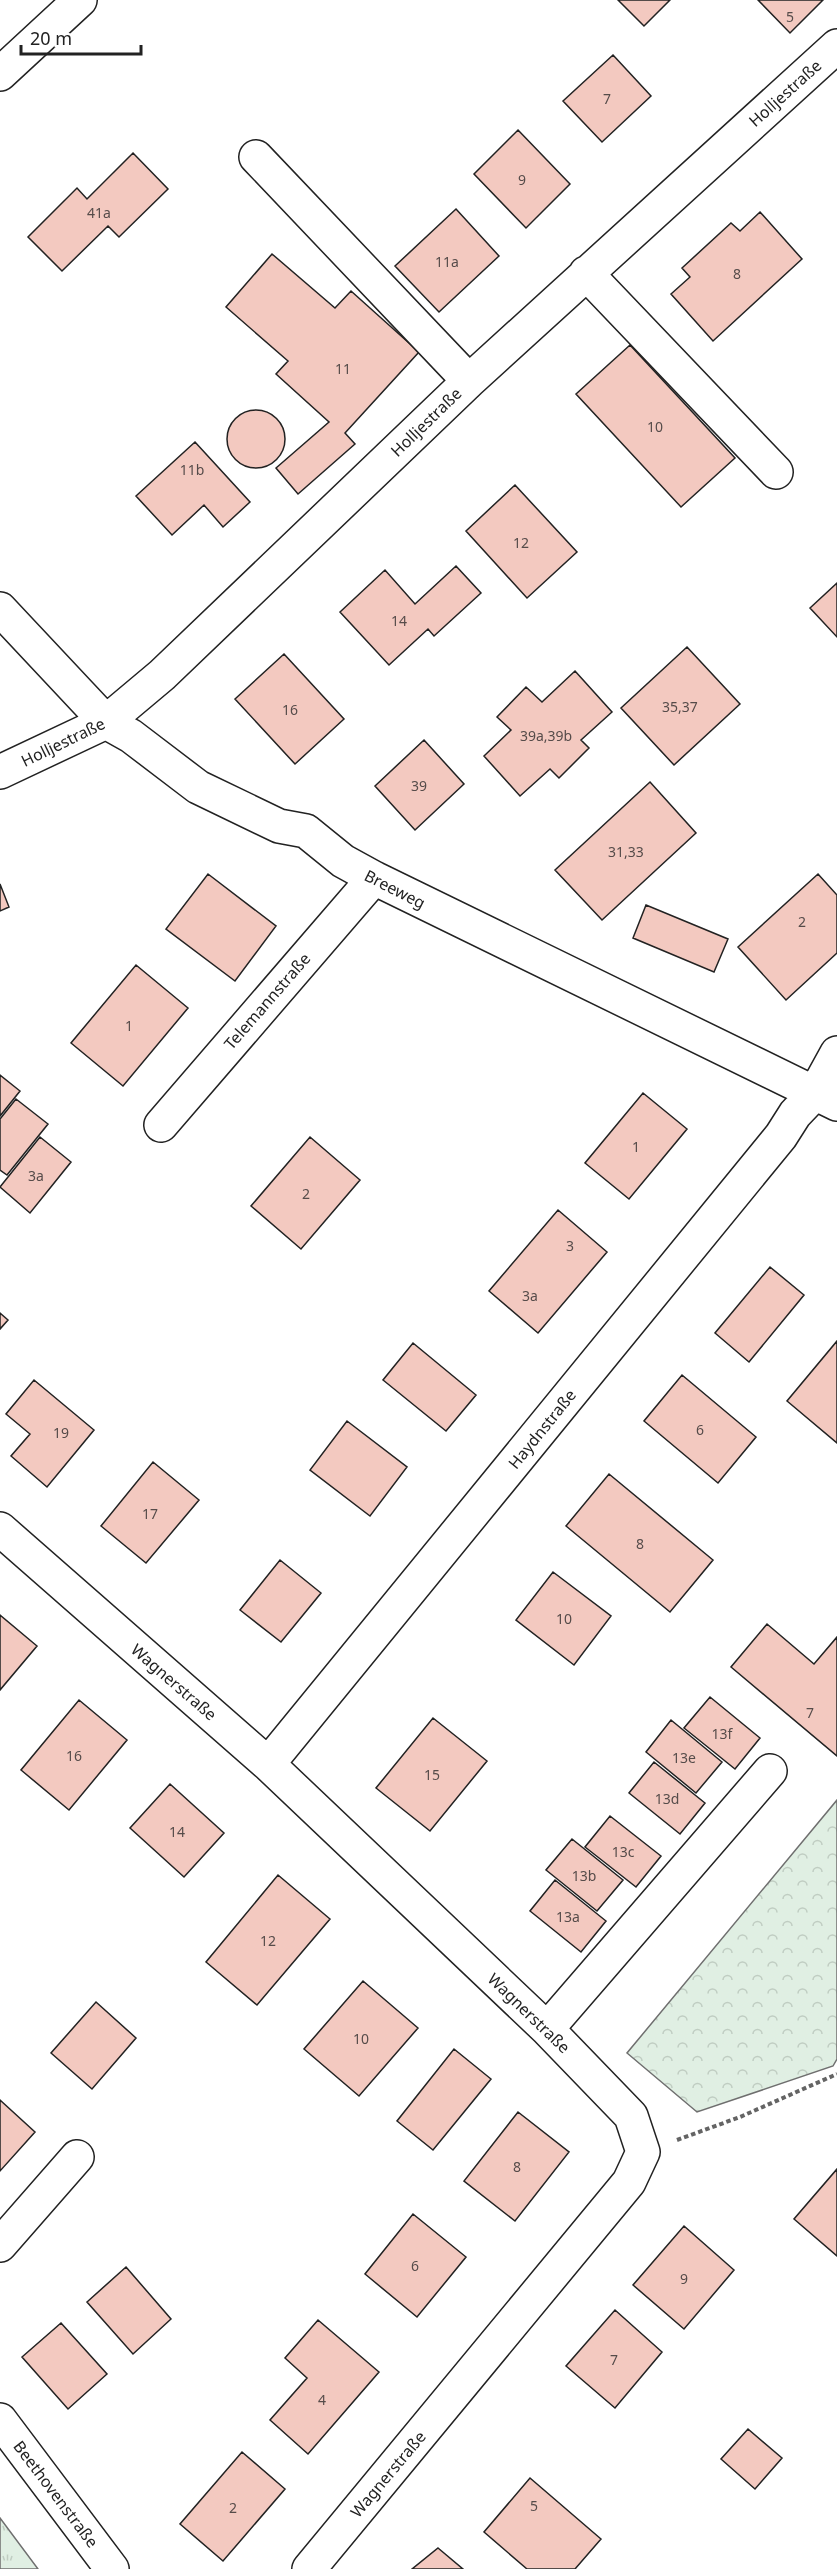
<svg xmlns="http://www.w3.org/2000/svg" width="837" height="2569" font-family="'Noto Sans',sans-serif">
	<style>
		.grass { fill: url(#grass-tufts); stroke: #6f6f6f; stroke-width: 1.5 }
		.park { fill: url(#park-crowns); stroke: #6f6f6f; stroke-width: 1.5 }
		.building { fill: #f3c9c0; stroke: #222; stroke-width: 1.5 }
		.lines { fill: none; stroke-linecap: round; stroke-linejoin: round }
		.minor-casing { stroke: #222; stroke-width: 36 }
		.path { stroke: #646464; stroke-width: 4; stroke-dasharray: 4.5 3; stroke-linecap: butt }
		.minor { stroke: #fff; stroke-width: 33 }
		.labels { text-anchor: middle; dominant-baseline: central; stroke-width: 4.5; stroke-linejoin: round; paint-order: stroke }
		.number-label { font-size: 14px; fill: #564c4a }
		.street-label { font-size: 16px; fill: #222; stroke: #fff }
	</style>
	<defs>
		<pattern id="grass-tufts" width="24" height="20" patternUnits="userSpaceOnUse" patternTransform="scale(1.5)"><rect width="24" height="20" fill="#e0efe3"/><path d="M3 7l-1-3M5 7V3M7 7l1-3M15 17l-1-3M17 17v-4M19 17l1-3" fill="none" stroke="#c0cdc2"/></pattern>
		<pattern id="park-crowns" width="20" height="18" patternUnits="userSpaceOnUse" patternTransform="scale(1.5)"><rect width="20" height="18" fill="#e0efe3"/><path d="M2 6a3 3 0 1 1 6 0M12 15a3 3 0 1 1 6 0" fill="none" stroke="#c0cdc2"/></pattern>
	</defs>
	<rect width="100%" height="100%" fill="#fff"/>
	<!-- grass -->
	<path class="grass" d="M0,2518L38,2569H0Z"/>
	<!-- park -->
	<path class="park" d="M837,1800V2059L833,2066L697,2112L627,2053Z"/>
	<!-- building -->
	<path class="building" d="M618,0H670L644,26Z
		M758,0H823L790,33Z
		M613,55L651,96L602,142L563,101Z
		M518,130L570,184L526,228L474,174Z
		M133,153L168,189L119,237L108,226L62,271L28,237L77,188L87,199Z
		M456,209L499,256L439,312L395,266Z
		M760,212L802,259L713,341L671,294L690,277L682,268L731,223L740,231Z
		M272,254L335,308L351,291L419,352L345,433L355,444L298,494L276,468L329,422L276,374L288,361L226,307Z
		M630,345L735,458L681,507L576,394Z
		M227 439a29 29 0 1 1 58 0a29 29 0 1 1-58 0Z
		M195,442L250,502L223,527L204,505L172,535L136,496Z
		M515,485L577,552L527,598L466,531Z
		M456,566L481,593L434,636L428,629L389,665L340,612L385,570L415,604Z
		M837,583V637L810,608Z
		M687,647L740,704L674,765L621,708Z
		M284,654L344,719L295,764L235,699Z
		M575,671L612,712L581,740L589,748L559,778L550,769L520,796L484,756L511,730L497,717L526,687L542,702Z
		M424,740L464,784L415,830L375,786Z
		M650,782L696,833L602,920L555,870Z
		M208,874L276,926L235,981L166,929Z
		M818,874L837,895V953L786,1000L738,947Z
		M0,884L9,907L0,911Z
		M646,905L728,939L714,972L633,938Z
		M136,965L188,1008L123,1086L71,1043Z
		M0,1075L20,1091L0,1116Z
		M643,1093L687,1129L629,1199L585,1163Z
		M16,1099L48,1124L7,1175L0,1170V1119Z
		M40,1137L71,1162L30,1213L0,1187Z
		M310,1137L360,1180L301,1249L251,1206Z
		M558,1210L607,1252L538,1333L489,1291Z
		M770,1267L804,1295L749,1362L715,1333Z
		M0,1313L8,1320L0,1329Z
		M837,1341V1443L787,1401Z
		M413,1343L476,1395L446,1431L383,1380Z
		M682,1375L756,1437L718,1483L644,1421Z
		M34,1380L94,1430L47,1487L11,1456L30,1434L6,1414Z
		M347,1421L407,1467L370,1516L310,1470Z
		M153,1462L199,1500L146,1563L101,1526Z
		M609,1474L713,1560L670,1612L566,1526Z
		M280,1560L321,1593L281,1642L240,1610Z
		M553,1572L611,1616L574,1665L516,1620Z
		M0,1615L37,1646L0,1690Z
		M767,1624L814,1664L837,1637V1756L731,1667Z
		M710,1697L760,1738L735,1769L684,1728Z
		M79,1700L127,1740L69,1810L21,1770Z
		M433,1718L487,1761L430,1831L376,1788Z
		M671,1720L722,1762L696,1793L646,1752Z
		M654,1762L705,1803L680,1834L629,1793Z
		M170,1784L224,1833L184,1877L130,1828Z
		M610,1816L661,1856L636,1887L585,1847Z
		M572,1839L623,1880L597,1911L546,1870Z
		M278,1875L330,1919L257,2005L206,1962Z
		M555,1880L606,1921L581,1952L530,1911Z
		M363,1981L418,2028L359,2096L304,2049Z
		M96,2002L136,2038L92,2089L51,2053Z
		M454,2049L491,2079L433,2150L397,2121Z
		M0,2100L35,2132L0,2171Z
		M518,2112L569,2152L515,2221L464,2181Z
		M837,2169V2256L794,2219Z
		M413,2214L466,2257L417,2317L365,2274Z
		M684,2226L734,2270L684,2329L633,2285Z
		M126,2267L171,2319L133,2354L87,2302Z
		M615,2310L662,2352L615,2408L566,2366Z
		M318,2320L379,2372L308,2454L270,2420L307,2378L285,2358Z
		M61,2323L107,2374L68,2409L22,2357Z
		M748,2429L782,2458L755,2489L721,2459Z
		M242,2452L285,2489L223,2561L180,2524Z
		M530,2478L601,2539L575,2569H527L484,2532Z
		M438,2548L463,2569H412Z"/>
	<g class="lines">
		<defs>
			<path id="minor" d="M0,74L80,0
				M256,157L469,381
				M586,273L776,472
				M0,609L106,722L131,736L198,787L279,826L306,831L343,861L374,878L837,1104
				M0,772L106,722L162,675L469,381L837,46
				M161,1125L374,878
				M0,1529L268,1764L547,2029L631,2116L643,2152L629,2182L309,2569
				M268,1764L781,1136L795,1114L815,1093L837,1053
				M547,2029L770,1771
				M0,2245L77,2157
				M0,2420L112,2569"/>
		</defs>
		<!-- minor casing -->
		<use href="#minor" class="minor-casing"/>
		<!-- path -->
		<path class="path" d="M677,2140L740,2117L837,2074"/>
		<!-- minor -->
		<use href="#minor" class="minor"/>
	</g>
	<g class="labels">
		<!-- number labels -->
		<g class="number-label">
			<text x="790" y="16">5</text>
			<text x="607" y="98">7</text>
			<text x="522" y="179">9</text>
			<text x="99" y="212">41a</text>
			<text x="447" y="261">11a</text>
			<text x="737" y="273">8</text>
			<text x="343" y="368">11</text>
			<text x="655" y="426">10</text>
			<text x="192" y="469">11b</text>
			<text x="521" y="542">12</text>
			<text x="399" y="620">14</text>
			<text x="680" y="706">35,37</text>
			<text x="290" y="709">16</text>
			<text x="546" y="735">39a,39b</text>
			<text x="419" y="785">39</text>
			<text x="626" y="851">31,33</text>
			<text x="802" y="921">2</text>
			<text x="129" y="1025">1</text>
			<text x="636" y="1146">1</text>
			<text x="36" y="1175">3a</text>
			<text x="306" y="1193">2</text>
			<text x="570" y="1245">3</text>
			<text x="530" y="1295">3a</text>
			<text x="700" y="1429">6</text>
			<text x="61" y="1432">19</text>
			<text x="150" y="1513">17</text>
			<text x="640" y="1543">8</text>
			<text x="564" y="1618">10</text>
			<text x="810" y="1712">7</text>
			<text x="722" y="1733">13f</text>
			<text x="74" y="1755">16</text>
			<text x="684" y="1757">13e</text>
			<text x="432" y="1774">15</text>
			<text x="667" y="1798">13d</text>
			<text x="177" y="1831">14</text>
			<text x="623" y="1851">13c</text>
			<text x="584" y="1875">13b</text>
			<text x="568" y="1916">13a</text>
			<text x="268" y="1940">12</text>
			<text x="361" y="2038">10</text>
			<text x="517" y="2166">8</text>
			<text x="415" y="2265">6</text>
			<text x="684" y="2278">9</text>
			<text x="614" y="2359">7</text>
			<text x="322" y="2399">4</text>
			<text x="534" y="2505">5</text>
			<text x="233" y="2507">2</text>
		</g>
		<!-- street labels -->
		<g class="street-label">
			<text transform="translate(785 93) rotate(-42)">Holljestraße</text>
			<text transform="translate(426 422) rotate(-44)">Holljestraße</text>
			<text transform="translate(63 742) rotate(-26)">Holljestraße</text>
			<text transform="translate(395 889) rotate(27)">Breeweg</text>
			<text transform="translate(267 1001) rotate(-49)">Telemannstraße</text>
			<text transform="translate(542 1429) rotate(-51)">Haydnstraße</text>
			<text transform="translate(174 1682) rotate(41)">Wagnerstraße</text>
			<text transform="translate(529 2013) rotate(44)">Wagnerstraße</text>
			<text transform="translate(388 2474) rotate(-50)">Wagnerstraße</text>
			<text transform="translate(56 2494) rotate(53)">Beethovenstraße</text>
		</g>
	</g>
	<!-- scale -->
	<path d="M21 45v9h120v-9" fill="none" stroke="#222222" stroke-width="3"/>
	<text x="30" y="45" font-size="18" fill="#222222" stroke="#ffffff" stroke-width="4.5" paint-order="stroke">20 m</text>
</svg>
